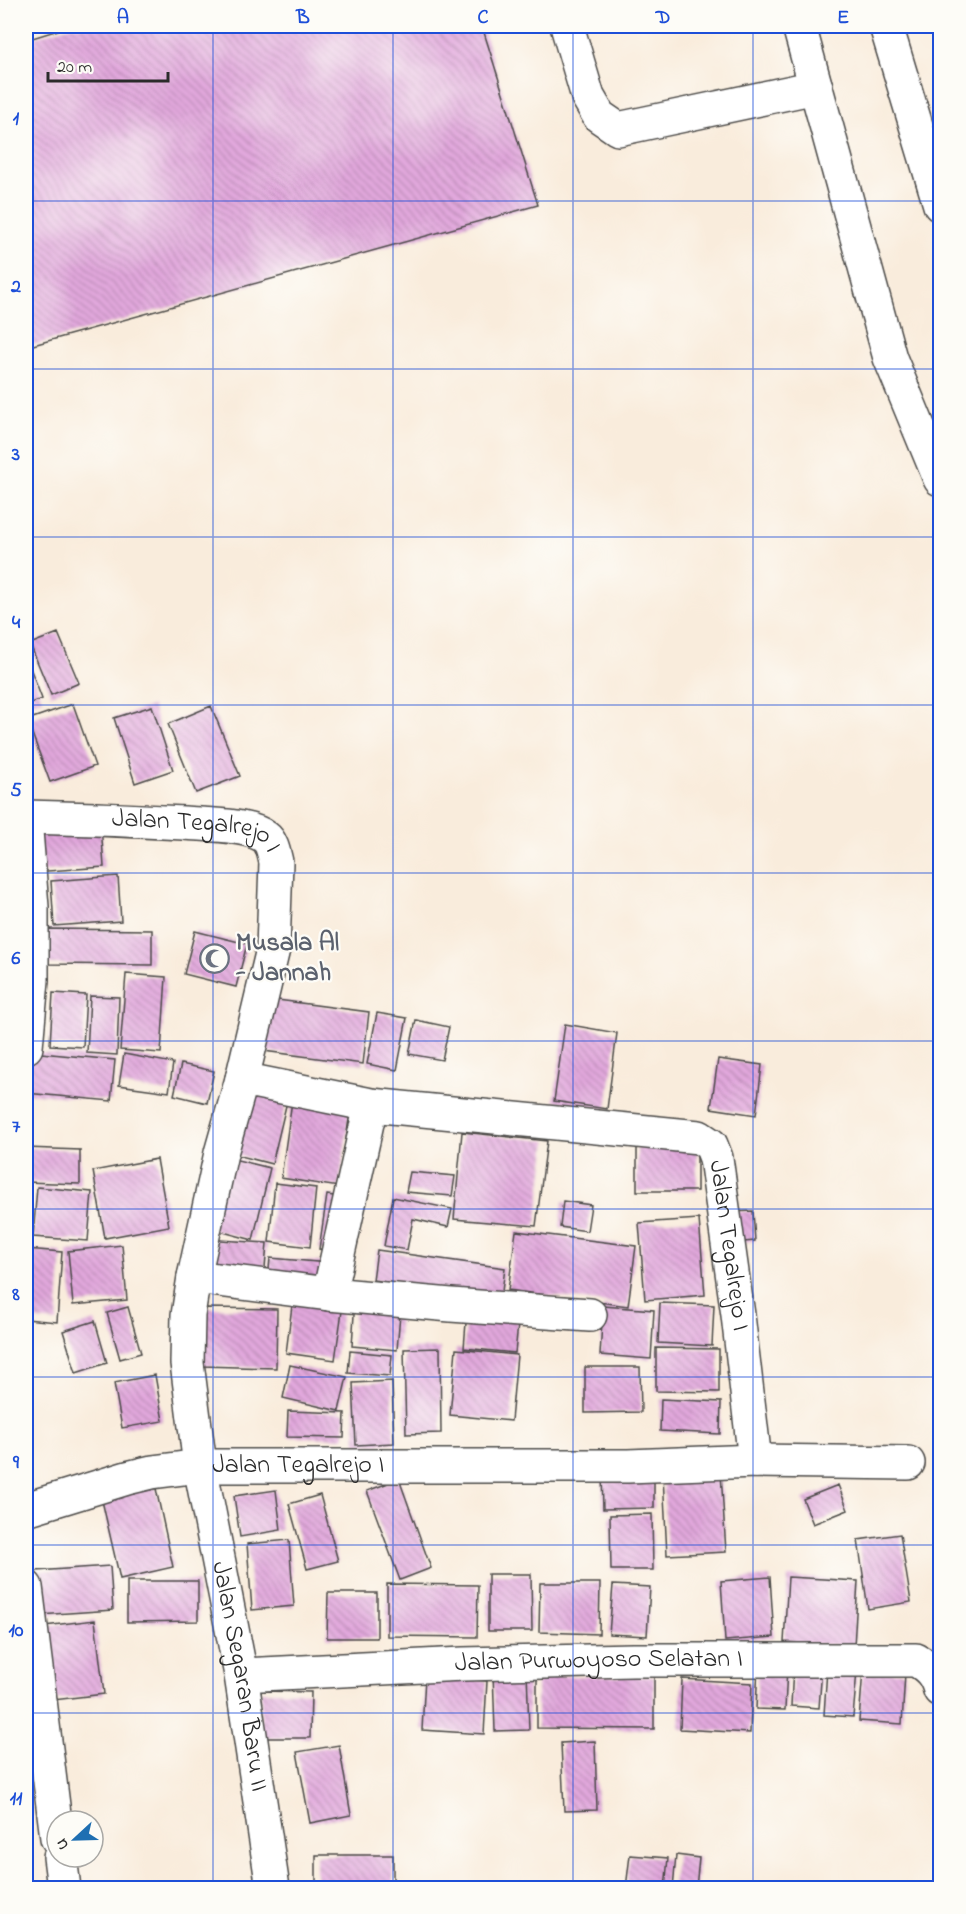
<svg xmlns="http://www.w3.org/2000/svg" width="966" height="1914" font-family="'Indie Flower',sans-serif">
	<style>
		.building { fill: url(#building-back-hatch) }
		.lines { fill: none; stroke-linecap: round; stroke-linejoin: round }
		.minor-casing { stroke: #4a4846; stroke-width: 36 }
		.minor { stroke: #fff; stroke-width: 33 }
		.grid { fill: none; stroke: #1d4ed8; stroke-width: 1.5; stroke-opacity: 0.55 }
		.labels { text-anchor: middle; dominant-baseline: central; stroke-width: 4.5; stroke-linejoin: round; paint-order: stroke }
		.street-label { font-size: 26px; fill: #2b2b2b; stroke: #fdfcf7 }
		.worship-label { font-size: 26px; font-weight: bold; fill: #5b616d; stroke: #fdfcf7; text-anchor: start }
		.neatline { fill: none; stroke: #1d4ed8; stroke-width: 2 }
		.grid-label { font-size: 20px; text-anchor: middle; font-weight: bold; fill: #1d4ed8 }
	</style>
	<defs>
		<pattern id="building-back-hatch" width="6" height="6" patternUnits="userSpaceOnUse" patternTransform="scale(1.5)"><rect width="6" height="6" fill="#e2a8dd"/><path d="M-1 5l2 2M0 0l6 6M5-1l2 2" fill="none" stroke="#b789b3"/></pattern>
	</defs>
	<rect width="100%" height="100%" fill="#fdfcf7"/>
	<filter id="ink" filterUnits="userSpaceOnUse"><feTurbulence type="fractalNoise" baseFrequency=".0167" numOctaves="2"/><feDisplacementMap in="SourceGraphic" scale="12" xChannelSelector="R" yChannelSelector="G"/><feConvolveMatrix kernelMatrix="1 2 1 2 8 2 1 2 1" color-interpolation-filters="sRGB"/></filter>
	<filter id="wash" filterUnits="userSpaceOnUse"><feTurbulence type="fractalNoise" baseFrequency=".008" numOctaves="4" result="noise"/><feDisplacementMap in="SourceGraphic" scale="24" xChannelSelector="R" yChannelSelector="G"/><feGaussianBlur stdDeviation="1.35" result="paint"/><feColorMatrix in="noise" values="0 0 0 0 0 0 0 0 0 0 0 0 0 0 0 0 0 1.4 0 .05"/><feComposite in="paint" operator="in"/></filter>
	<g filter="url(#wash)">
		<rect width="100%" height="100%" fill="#f9ecdc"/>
		<g id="blocks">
			<!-- building -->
			<path class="building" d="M71,26H482L538,205L26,347V40Z
				M58,633L79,683L51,695L30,644Z
				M26,657L42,699L26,705Z
				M73,704L95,766L50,782L27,720Z
				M152,706L173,770L135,783L114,718Z
				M211,706L240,776L196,793L168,724Z
				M101,825L104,867L34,872L32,830Z
				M118,876L121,921L54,926L51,881Z
				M47,929L152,930V965L47,964Z
				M195,931L247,944L236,987L184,974Z
				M126,974L166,977L161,1053L120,1050Z
				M53,993L86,995L83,1047L50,1045Z
				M90,996L119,997L117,1055L87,1053Z
				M262,998L369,1012L363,1064L256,1050Z
				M377,1013L407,1018L397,1070L367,1064Z
				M416,1020L449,1027L442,1060L409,1054Z
				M565,1024L617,1033L607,1109L554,1101Z
				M30,1052L115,1060L111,1101L26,1093Z
				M124,1054L173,1063L169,1092L119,1085Z
				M718,1059L762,1065L756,1115L711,1108Z
				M181,1064L214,1071L207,1103L174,1095Z
				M246,1082L289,1093L272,1164L229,1153Z
				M293,1094L351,1105L339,1187L281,1178Z
				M462,1132L547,1141L536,1226L454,1219Z
				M26,1148L80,1150V1184L26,1182Z
				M637,1148H697V1191H637Z
				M225,1157L270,1168L253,1240L208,1228Z
				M157,1159L169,1226L105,1238L93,1171Z
				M410,1172L455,1176L452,1196L406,1192Z
				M275,1183L316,1188L310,1247L269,1242Z
				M37,1187L92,1192L88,1241L33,1237Z
				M327,1195L340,1197L332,1251L319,1249Z
				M393,1197L452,1209L448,1227L413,1219L407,1250L384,1246Z
				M563,1201L591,1205L587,1231L560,1227Z
				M753,1211L755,1241L731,1243L729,1212Z
				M699,1219L705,1295L645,1300L639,1223Z
				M516,1231L636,1246L628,1306L508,1290Z
				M205,1239L267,1243L264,1281L200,1277Z
				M122,1245L127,1300L73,1305L68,1251Z
				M26,1249L62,1252L57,1322L26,1319Z
				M377,1250L505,1268L501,1299L373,1280Z
				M270,1258L329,1263L327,1286L268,1281Z
				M293,1298L343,1304L335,1360L286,1353Z
				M355,1299L401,1303L397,1350L352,1346Z
				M660,1303L714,1305L712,1346L658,1343Z
				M603,1306L654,1310L651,1359L600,1355Z
				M128,1307L141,1353L120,1359L107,1313Z
				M203,1308L277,1309L276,1368L202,1366Z
				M467,1310L519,1315L515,1353L464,1348Z
				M95,1321L107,1363L76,1373L63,1331Z
				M440,1348L441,1433L406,1434L404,1349Z
				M656,1348L719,1349V1392L656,1391Z
				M456,1349L517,1355L511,1421L450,1415Z
				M350,1351L392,1355L390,1376L348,1373Z
				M290,1365L347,1377L339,1411L283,1398Z
				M585,1367H640L641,1412L585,1413Z
				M155,1375L163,1421L122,1428L114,1383Z
				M392,1381L394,1443L356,1445L353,1383Z
				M661,1399L721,1402L720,1434L660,1431Z
				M288,1411L345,1413L344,1438L287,1437Z
				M721,1473L726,1552L667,1555L663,1476Z
				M602,1474H654V1508L603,1509Z
				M399,1479L431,1568L400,1580L367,1491Z
				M155,1484L173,1567L120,1579L101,1496Z
				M838,1485L848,1510L813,1524L803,1499Z
				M276,1490L281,1530L240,1537L234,1496Z
				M320,1495L338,1561L307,1569L289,1504Z
				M652,1514L653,1570H611L610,1515Z
				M900,1534L911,1602L868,1609L858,1540Z
				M289,1540L294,1606L252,1610L247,1544Z
				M110,1566L113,1610L39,1615L36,1571Z
				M488,1574H531L532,1631H488Z
				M770,1577L774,1637L725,1641L721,1581Z
				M788,1577L858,1581L854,1646L784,1642Z
				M127,1581H198V1621L127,1622Z
				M540,1583H600L599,1634L539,1632Z
				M387,1584L478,1585L477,1637L387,1636Z
				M613,1585L650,1587L647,1636L609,1634Z
				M328,1593H377V1638H327Z
				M95,1620L104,1694L45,1701L36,1627Z
				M758,1665L787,1666L785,1710L756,1709Z
				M793,1665L822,1668L819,1708L791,1706Z
				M827,1669L857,1671L853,1717L824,1715Z
				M863,1670L905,1673L902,1724L859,1721Z
				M527,1671L529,1730L495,1731L493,1672Z
				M537,1676L654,1677V1729L537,1728Z
				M425,1677L487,1681L484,1734L422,1730Z
				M682,1679L752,1683L750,1733L680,1729Z
				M261,1691L311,1692L310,1738H261Z
				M595,1741L597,1810L564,1811L561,1743Z
				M339,1745L351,1815L310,1823L297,1752Z
				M26,1783H27L31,1817H26Z
				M316,1855H393V1888H316Z
				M630,1855L668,1858L665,1888H626Z
				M676,1855L699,1858L696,1888H673Z"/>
		</g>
	</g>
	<g filter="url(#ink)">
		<use href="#blocks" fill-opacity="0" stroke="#4a4846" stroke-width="1.5"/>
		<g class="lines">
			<defs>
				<g id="minor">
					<path d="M567,26L588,97L599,116L618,129L816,87"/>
					<path d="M799,26L890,358L940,479"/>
					<path d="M886,26L940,205"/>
					<path id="s1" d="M26,817C78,818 131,820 184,823C206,825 248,824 265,837C272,842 274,854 276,862L273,949L242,1079L221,1153L194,1277L188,1315L187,1363L200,1466L241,1675L273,1888"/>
					<path d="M26,831L32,907V980L26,1047"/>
					<path id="s2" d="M242,1079L371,1105L699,1137L711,1145L716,1158L738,1315L755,1461"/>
					<path d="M194,1277L329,1294L451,1305L590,1315"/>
					<path d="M329,1294L371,1105"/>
					<path id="s3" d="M26,1509L127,1478L152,1472L200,1466H628L755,1461L908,1463"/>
					<path d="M26,1587L57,1838"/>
					<path id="s4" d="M241,1675L463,1664L633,1660H916C930,1668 936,1675 940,1690"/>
					<path d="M60,1857L64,1888"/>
				</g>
			</defs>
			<!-- minor casing -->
			<use href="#minor" class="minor-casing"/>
			<!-- minor -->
			<use href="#minor" class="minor"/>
		</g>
	</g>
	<!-- grid -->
	<path class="grid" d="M213,26V1888M393,26V1888M573,26V1888M753,26V1888M26,201H940M26,369H940M26,537H940M26,705H940M26,873H940M26,1041H940M26,1209H940M26,1377H940M26,1545H940M26,1713H940"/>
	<!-- icons -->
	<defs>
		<symbol id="mosque-ring" viewBox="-11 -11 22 22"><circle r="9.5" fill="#fdfcf7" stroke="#6b7280" stroke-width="1.5"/><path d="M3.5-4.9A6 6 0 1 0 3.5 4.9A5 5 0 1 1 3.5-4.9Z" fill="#6b7280"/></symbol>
	</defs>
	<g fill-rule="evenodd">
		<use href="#mosque-ring" x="198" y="942" width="33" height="33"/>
	</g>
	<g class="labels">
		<!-- street labels -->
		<g class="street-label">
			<text stroke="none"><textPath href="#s1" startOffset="172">Jalan Tegalrejo I</textPath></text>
			<text stroke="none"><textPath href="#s2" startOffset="578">Jalan Tegalrejo I</textPath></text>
			<text stroke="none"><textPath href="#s3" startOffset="278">Jalan Tegalrejo I</textPath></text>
			<text stroke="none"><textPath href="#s4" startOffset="358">Jalan Purwoyoso Selatan I</textPath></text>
			<text stroke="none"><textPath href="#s1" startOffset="1098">Jalan Segaran Baru II</textPath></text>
		</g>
		<!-- worship labels -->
		<g class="worship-label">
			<text x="236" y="944">Musala Al<tspan x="236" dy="30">- Jannah</tspan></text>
		</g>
	</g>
	<!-- margin -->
	<rect width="966" height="1914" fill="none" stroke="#fdfcf7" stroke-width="66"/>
	<!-- north arrow -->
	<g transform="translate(75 1839) rotate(248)"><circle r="28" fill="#fdfcf7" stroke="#a9a8a5" stroke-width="1.5"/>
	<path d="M0-4.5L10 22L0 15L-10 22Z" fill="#1f6fb2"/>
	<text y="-9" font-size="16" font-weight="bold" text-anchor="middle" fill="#2b2b2b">U</text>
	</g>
	<!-- scale -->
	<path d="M48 72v9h120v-9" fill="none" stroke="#2b2b2b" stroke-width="3"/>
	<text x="57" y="72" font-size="18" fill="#2b2b2b" stroke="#fdfcf7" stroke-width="4.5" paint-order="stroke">20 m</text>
	<rect x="33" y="33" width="900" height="1848" class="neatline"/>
	<g class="grid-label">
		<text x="123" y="23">A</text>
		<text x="303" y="23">B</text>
		<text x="483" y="23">C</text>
		<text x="663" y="23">D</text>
		<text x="843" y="23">E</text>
		<text x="16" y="124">1</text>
		<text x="16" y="292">2</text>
		<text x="16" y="460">3</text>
		<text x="16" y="628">4</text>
		<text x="16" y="796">5</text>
		<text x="16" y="964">6</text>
		<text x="16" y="1132">7</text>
		<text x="16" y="1300">8</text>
		<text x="16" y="1468">9</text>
		<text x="16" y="1636">10</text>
		<text x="16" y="1804">11</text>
	</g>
</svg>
